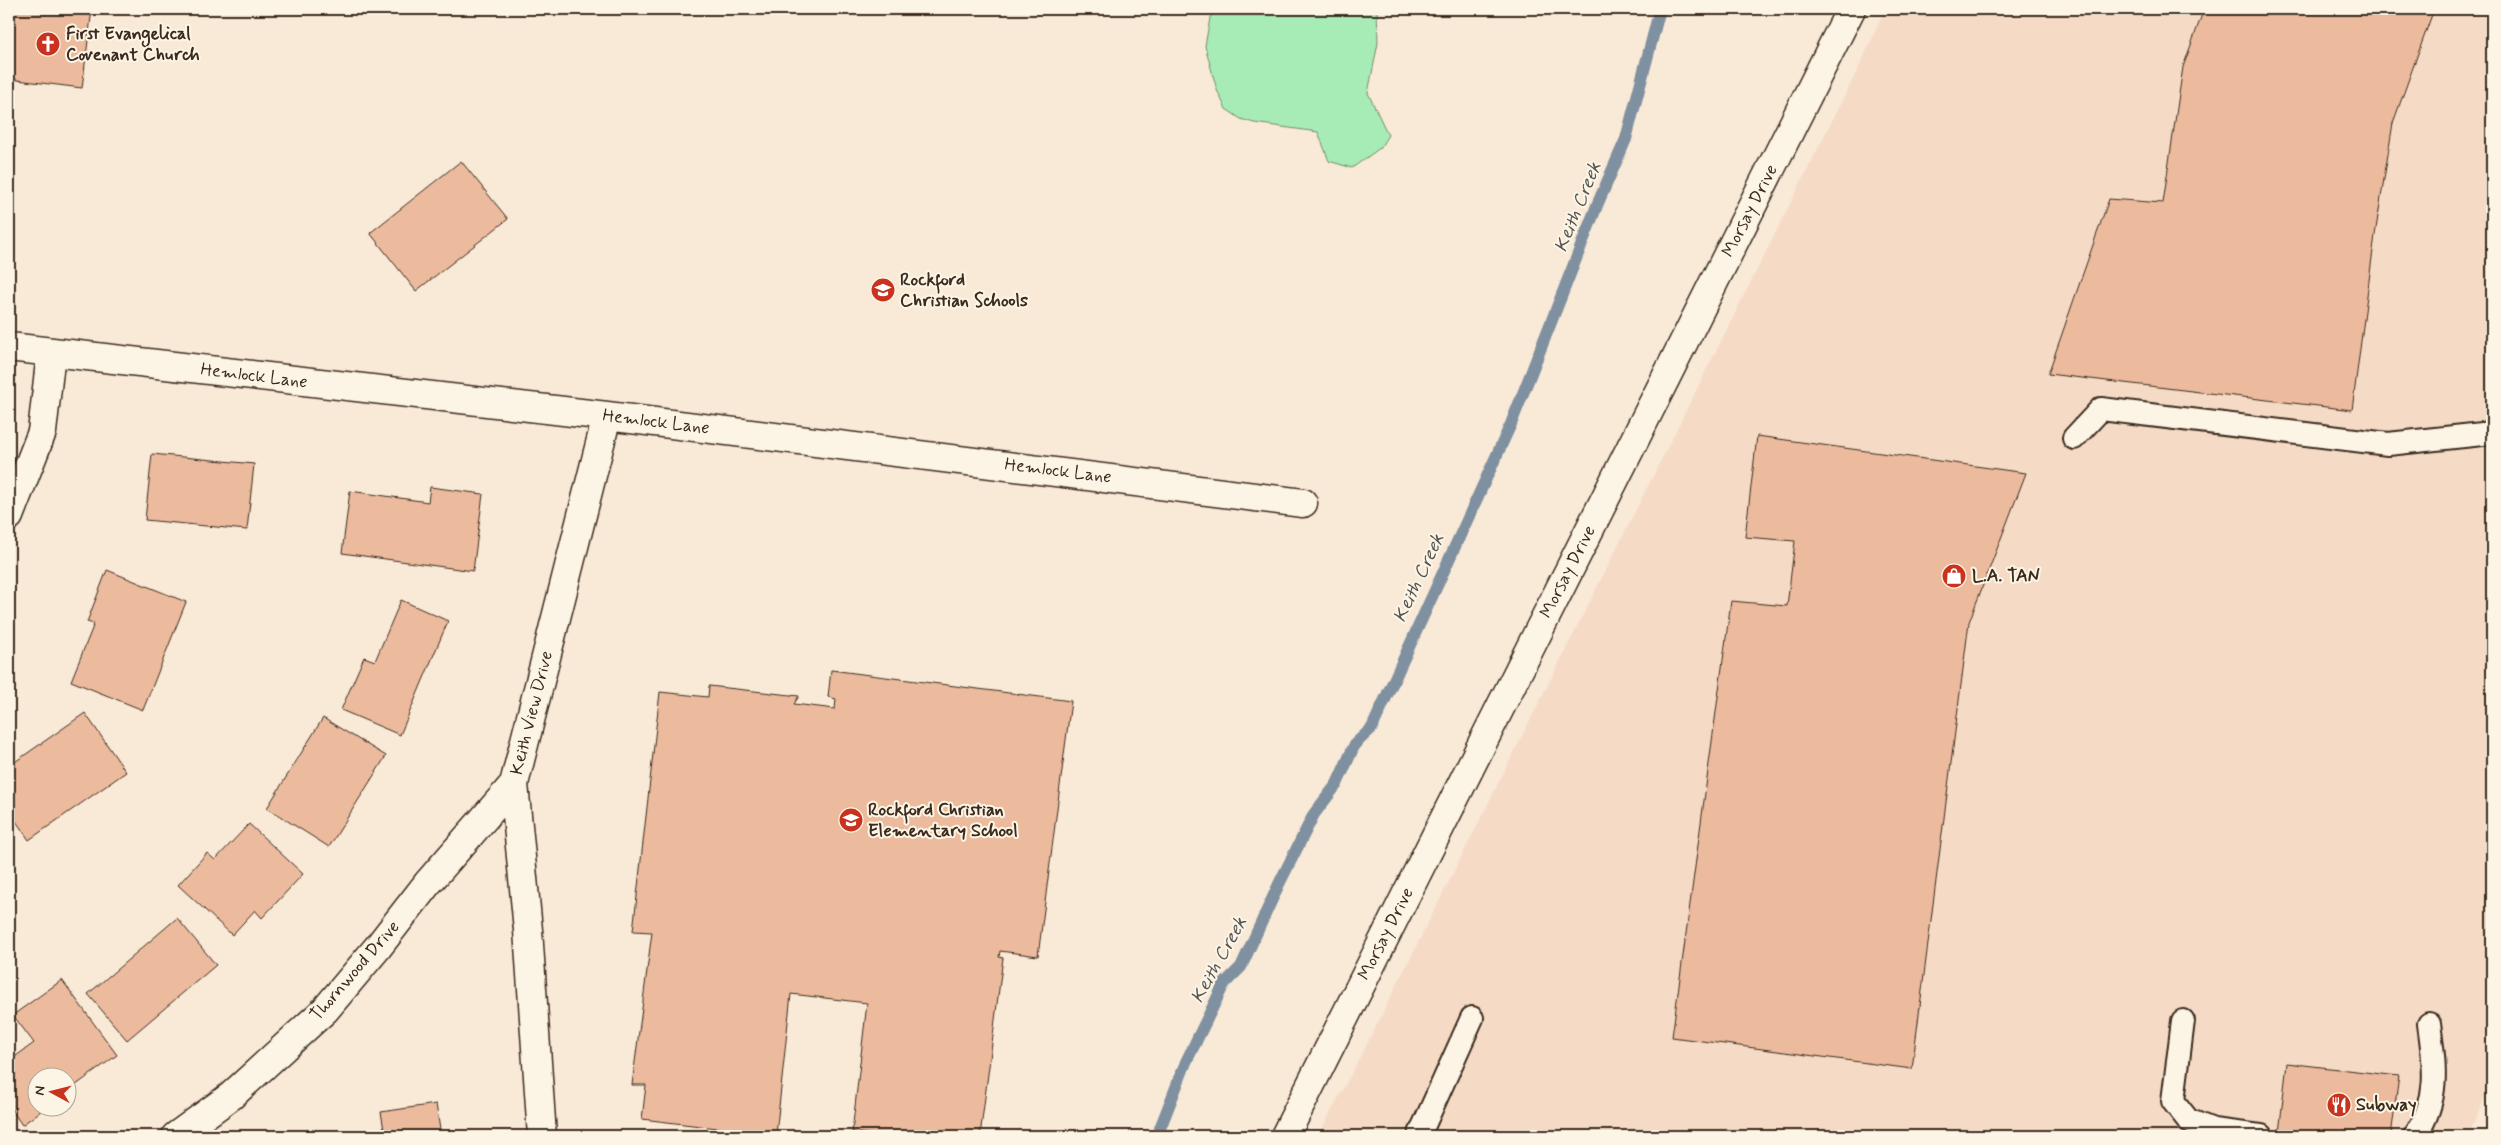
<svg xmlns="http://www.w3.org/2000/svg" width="2501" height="1145" font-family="Mynerve,sans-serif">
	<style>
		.built { fill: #f5dbc6 }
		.green { fill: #a7ecb7; stroke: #718b6a }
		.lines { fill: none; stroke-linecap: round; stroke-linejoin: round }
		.stream { stroke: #7f91a0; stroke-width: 12 }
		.building { fill: #ecbb9d; stroke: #3b2a1e }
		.lane-casing { stroke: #3b2a1e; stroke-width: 26 }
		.street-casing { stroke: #3b2a1e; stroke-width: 31 }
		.secondary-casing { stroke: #3b2a1e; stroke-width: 31 }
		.lane { stroke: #fcf5e5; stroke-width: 22 }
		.street { stroke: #fcf5e5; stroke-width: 28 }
		.secondary { stroke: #fcf5e5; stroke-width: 28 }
		.labels { text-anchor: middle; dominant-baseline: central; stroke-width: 4; stroke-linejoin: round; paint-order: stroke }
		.poi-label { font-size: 18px; font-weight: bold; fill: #3b2a1e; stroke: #fcf5e5; text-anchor: start }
		.street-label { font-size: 18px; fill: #3b2a1e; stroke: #fcf5e5 }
		.water-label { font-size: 19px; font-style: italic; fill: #575554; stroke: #fcf5e5 }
	</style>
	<rect width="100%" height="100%" fill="#f9e9d7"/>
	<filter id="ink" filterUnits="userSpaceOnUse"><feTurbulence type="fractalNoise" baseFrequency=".02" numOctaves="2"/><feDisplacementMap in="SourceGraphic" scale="10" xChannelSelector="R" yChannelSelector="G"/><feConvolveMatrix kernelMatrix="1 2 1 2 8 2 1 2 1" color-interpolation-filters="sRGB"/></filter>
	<g filter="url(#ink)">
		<!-- built -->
		<path class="built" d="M1885,9H2492V1082L2468,1136H1318L1366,1046L1861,63Z"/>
		<!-- green -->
		<path class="green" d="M1214,9H1377L1378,43L1368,93L1388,135L1380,148L1352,168L1329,161L1318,132L1254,123L1241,119L1226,109L1217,90L1205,46L1210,18Z"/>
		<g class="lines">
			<!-- stream -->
			<path class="stream" d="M1157,1136L1186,1062L1224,984L1241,967L1279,884L1314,814L1337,784L1355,744L1372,728L1511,424L1598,203L1626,139L1660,9"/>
		</g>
		<!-- building -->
		<path class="building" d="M9,9H92L82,88L9,79Z
			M2204,9H2434L2393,123L2375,235L2352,410L2048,374L2109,199L2163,203L2183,67Z
			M461,161L508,219L416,291L370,233Z
			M1757,436L2026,473L1969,622L1912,1069L1672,1037L1731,601L1787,606L1795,541L1745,537Z
			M152,454L254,464L247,530L145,520Z
			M430,487L483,494L473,571L342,553L350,491L428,502Z
			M107,570L186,602L143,710L71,681L94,624L87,622Z
			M401,600L448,621L400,735L341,710L364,657L375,661Z
			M2492,621V638L2487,636Z
			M831,670L1071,701L1038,956L1000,951L999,957L1003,958L980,1136H882L852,1132L867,1003L791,994L776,1135L642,1119L646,1085H632L652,932L633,931L660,692L708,697L709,686L799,696L794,704L835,709L836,699L828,697Z
			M85,713L126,772L29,840L9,811V766Z
			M323,718L386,756L329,847L267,808Z
			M249,824L303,874L262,918L255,910L232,935L178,885L207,853L215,860Z
			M177,918L216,965L127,1040L88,994Z
			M62,980L117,1055L68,1091V1078H38V1108H45L22,1125L9,1106V1061L34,1043L13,1015Z
			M2287,1063L2399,1076L2391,1136H2304L2279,1133Z
			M436,1104L441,1136H385L381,1112Z
			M1634,1130L1689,1136H1634Z"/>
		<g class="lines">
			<defs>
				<path id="lane" d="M2074,438L2101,409L2388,444L2492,433
					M2183,1021L2173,1101L2188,1120L2213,1130L2261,1136
					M1419,1136L1472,1018
					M2415,1136C2440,1099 2435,1066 2429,1024"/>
				<path id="street" d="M9,347L607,416L1303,503
					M9,516L42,432L51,353
					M176,1136L231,1096L325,1010L378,947L427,884L514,784
					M542,1136L528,930L514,784L607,416"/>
				<path id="secondary" d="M1285,1136L1851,9"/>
			</defs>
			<!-- lane casing -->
			<use href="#lane" class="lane-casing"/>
			<!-- street casing -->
			<use href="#street" class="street-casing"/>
			<!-- secondary casing -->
			<use href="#secondary" class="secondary-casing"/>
			<!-- lane -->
			<use href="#lane" class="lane"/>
			<!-- street -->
			<use href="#street" class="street"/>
			<!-- secondary -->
			<use href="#secondary" class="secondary"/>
		</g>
	</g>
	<!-- icons -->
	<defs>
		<symbol id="church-disc" viewBox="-11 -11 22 22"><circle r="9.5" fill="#c8321e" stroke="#fcf5e5"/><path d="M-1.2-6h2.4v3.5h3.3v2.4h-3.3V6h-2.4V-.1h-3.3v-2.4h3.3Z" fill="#fff"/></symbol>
		<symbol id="school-disc" viewBox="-11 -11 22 22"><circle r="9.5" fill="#c8321e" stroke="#fcf5e5"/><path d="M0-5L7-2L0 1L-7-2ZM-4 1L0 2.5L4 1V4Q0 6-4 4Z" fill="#fff"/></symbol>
		<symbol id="shop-disc" viewBox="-11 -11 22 22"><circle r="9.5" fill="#c8321e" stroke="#fcf5e5"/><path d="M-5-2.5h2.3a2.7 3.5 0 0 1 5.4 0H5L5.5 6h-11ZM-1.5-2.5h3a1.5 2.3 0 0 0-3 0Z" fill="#fff"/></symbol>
		<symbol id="restaurant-disc" viewBox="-11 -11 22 22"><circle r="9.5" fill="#c8321e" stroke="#fcf5e5"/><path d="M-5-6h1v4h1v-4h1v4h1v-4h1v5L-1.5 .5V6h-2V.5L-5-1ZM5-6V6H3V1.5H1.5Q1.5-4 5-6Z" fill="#fff"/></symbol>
	</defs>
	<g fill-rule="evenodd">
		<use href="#church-disc" x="34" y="30" width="28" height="28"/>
		<use href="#school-disc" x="869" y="276" width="28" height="28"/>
		<use href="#shop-disc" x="1940" y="562" width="28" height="28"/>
		<use href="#school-disc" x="837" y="806" width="28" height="28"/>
		<use href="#restaurant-disc" x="2325" y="1091" width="28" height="28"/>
	</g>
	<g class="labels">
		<!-- poi labels -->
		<g class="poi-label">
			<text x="66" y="34">First Evangelical<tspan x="66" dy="21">Covenant Church</tspan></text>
			<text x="900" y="280">Rockford<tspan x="900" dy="21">Christian Schools</tspan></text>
			<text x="1972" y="576">L.A. TAN</text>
			<text x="868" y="810">Rockford Christian<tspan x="868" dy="21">Elementary School</tspan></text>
			<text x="2356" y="1105">Subway</text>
		</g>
		<!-- street labels -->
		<g class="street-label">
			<text transform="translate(1750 211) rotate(-63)">Morsay Drive</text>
			<text transform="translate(254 376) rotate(7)">Hemlock Lane</text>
			<text transform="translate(656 422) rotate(7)">Hemlock Lane</text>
			<text transform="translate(1058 471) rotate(7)">Hemlock Lane</text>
			<text transform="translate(1568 572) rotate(-63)">Morsay Drive</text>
			<text transform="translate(532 713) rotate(-76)">Keith View Drive</text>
			<text transform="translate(1386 934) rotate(-63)">Morsay Drive</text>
			<text transform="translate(355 971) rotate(-49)">Thornwood Drive</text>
		</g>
		<!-- water labels -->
		<g class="water-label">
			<text transform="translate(1578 207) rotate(-68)">Keith Creek</text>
			<text transform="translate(1419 578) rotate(-65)">Keith Creek</text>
			<text transform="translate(1219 960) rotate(-61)">Keith Creek</text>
		</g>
	</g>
	<!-- margin -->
	<rect width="2501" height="1145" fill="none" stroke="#fcf5e5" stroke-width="30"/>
	<rect x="15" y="15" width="2471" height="1115" fill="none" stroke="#3b2a1e" stroke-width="2" filter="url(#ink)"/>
	<!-- north arrow -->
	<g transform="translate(52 1092) rotate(277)"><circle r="24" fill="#fcf5e5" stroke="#afa495"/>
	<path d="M0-4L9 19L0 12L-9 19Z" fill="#c8321e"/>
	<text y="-8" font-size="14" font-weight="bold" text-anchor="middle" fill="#3b2a1e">N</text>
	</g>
</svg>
